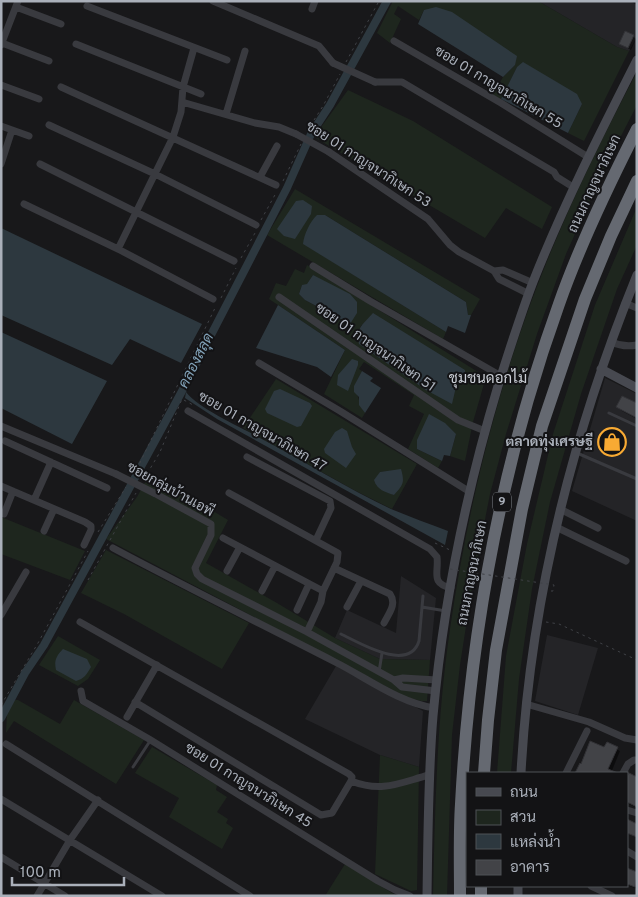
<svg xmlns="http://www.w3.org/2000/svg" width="638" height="897" font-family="Overpass,Sarabun,sans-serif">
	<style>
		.built { fill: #242427 }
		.green { fill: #1e261e; fill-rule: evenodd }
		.water { fill: #2d383f }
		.shadow { fill: #0007 }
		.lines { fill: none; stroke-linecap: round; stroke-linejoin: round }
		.canal { stroke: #2d383f; stroke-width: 8 }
		.building { fill: #424347; stroke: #323236 }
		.path { stroke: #3f4146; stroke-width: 1; stroke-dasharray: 2.5 4; stroke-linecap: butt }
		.service { stroke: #393a3f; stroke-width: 3 }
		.minor { stroke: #393a3f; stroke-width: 7 }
		.secondary { stroke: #474950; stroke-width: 9 }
		.motorway { stroke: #656971; stroke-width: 12 }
		.path-bridge { stroke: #3f4146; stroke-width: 1; stroke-dasharray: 2.5 4; stroke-linecap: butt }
		.minor-bridge { stroke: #393a3f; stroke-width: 7 }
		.labels { text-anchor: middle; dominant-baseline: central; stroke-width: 4; stroke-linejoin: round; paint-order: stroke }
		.shield { fill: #131315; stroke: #7d8188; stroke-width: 1 }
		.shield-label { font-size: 12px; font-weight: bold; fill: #aab0ba }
		.street-label { font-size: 14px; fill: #aab0ba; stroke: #131315 }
		.poi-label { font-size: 14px; font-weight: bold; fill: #aab0ba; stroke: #131315; text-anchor: end }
		.water-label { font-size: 15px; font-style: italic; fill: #80a0b6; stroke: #131315 }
		.neighbourhood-label { font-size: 15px; fill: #cbcfd6; stroke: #131315 }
	</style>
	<rect width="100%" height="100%" fill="#18181a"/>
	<!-- built -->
	<path class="built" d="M538,1H630L637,5V37L629,51L617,47Z
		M605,378L637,394V521L572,491Z
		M401,576L436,598L430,660L380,659L335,638L347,610L396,633Z
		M547,635L598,648L578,715L535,701Z
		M336,666L423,711L419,767L380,755L305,719Z"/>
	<!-- green -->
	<path class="green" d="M393,1H538L617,47L629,51L584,141L568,133L582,104L517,67L501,99L493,95L503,77L515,65L424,10L419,20L398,6L394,14L401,19L390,43L377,33Z
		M637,72V105L605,167L566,254L537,334L506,434L490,494L473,581L460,665L452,735L447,896H433C435,807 437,717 450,629C465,525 490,418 525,319C555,234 595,151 637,72Z
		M348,90L413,121L552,207L542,229L506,208L485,238L314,137Z
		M295,189L480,299L471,315H468L466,302L325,215L304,244L446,332L443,339L267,235Z
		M637,207V245L617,289L581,394L550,502L532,589L519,679L511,773H497L506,656L527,544L553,434L595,305Z
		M307,265L486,377L473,422L465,461L450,456L456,434L417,449L442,461L438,468L408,449L424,414L409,406L414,395L364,362L359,369L362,371L354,387C359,396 359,405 365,413L362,418L324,394L345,350L269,299L276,283L286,286L295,269L304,273ZM313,275L349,324L305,300L299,294L302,285H307ZM373,314L465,378L458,377L455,390L357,335L361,326Z
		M276,379L417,464L392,509L354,490L243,428ZM401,470L394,495L382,490L376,485L380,472Z
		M150,473L228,520L206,563L277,603L335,638L380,659L430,660L427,701H421L406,697L106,539L137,497Z
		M1,517L85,551L70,580L1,554Z
		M106,550L249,623L222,669L124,614L81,593Z
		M58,636L100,660L88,679L78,686L39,665Z
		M15,700H18L60,724L74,700L144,740L116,784L14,721L6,733L7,711Z
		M152,747L217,785L216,790L227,797L217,812L228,819L226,823L233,828L222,849L169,817L179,798L135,773Z
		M380,755L419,767L417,890L411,891L375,874Z
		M345,864L392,893L398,896H325Z"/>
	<!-- water -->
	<path class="water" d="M436,7L452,12L517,56L515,65L503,77L418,24L424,10Z
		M523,62L577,94L582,104L568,133L501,99L517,67Z
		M303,200L312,206L311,214L295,239L284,236L277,229L296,201Z
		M317,215H325L466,302L468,315H471L465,333L448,326L446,332L303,244C304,234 310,222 317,215Z
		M1,228L202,324L181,363L130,339L112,365L1,315Z
		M313,275L350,294L357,302V313L350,324L305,300L299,294L302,285L307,284Z
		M278,305L345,350L331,377L317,367L256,348Z
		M373,313L465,370V379L458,378L452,404L426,390L359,344C355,329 363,324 373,313Z
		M1,332L107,381L72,444L1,408Z
		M352,359L358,361V365L348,391L337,385L338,375Z
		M362,371L373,378L370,381L381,388L365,413L359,405V397L354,392V386Z
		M280,389L310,403L312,406L301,426L297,427L267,413L265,409L274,391Z
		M186,392C199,409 241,427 260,438C304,461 346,488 391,509C410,517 430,524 448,531L445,545L217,419L185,398Z
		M429,414L445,423L456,434L450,456L444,455L442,461L417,449V440Z
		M342,428L347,431L352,447L356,454L346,468L325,453L324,449L335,432Z
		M401,469C405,483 403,485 394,495C385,492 377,490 374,480L380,472Z
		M63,649L87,659L91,667C87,674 84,679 76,681L56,670C54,661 56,656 63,649Z"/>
	<!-- shadow -->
	<path class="shadow" d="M633,36L636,39L631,50L620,44Z
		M637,404V419L622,411L618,407Z
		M607,744L620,751L611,773H576L580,764L582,765L605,749Z
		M629,775L637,778V808L627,803V777Z
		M627,869L637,873V889L627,885Z"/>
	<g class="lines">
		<!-- canal -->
		<path class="canal" d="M1,718L25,673L44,645L181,393L287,188L311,134L330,105L387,1"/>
	</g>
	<!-- building -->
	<path class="building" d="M625,31L634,35L628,48L619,44Z
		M622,396L637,403V418L616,407Z
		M590,741L604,747L607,742L618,747L608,769L618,773H575L580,763L581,764Z
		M629,773L637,777V807L627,802V777Z
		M627,819L637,824V837L627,833Z
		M627,868L637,872L635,887L627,884Z"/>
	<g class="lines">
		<!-- path -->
		<path class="path" d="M346,62L379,1
			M307,131L323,106L340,74
			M283,181L301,144
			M261,220L276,193
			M241,258L255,233
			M221,298L236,268
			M134,475L216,306
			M144,479L160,452L182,399L193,405
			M98,532L126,487
			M435,543L450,550
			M88,580L136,493
			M551,591H553L554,585
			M546,622L559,624L637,660
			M1,705L38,643L88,551"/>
		<!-- service -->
		<path class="service" d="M609,413L637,426
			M577,453L637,479
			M422,607L446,611
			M341,634C360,643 409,673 419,641L423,596
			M379,672L382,653
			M133,767L150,741"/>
		<!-- minor -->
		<path class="minor" d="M213,1L319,46L333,63
			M87,6L227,60
			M16,7L61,24
			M312,9L315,1
			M394,41L501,103L588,157
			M2,43L49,61
			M76,44L201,94
			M1,45L18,1
			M375,82H402L554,172L557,177L573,187
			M1,85L39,99
			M61,87L276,185
			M182,102L255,123L279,127L296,134
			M226,114L245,51
			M49,125L155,174L256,225
			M1,126L29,136
			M329,152L428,219L450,245L459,252L494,271L499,279L529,294
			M1,164L12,130
			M40,164L234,261
			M260,177L277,146
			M24,204L118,249L213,299
			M118,249L173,137L181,112L183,87L194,48
			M313,266L370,301L501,376
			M494,271L503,270L533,283
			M279,297L458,420L485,431
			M625,303L637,308
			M611,342C620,346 627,347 637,345
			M259,363L340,411L470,492
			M188,411L430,549L437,557C439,573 430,583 451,588
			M1,426L116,474
			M5,441L107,488
			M247,457L330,501L331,508L316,540
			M1,486L85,522L91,526V530L84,545
			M154,493L211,524V535L195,568L197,574L202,579L307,632L394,680L402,687L436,691
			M229,493L338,553L337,562L323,591L321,602L307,632
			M34,500L51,462
			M560,509L598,528
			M4,514L13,491
			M556,527L626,561
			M44,531L54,509
			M223,538L323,591
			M113,548C186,587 261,624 335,662C367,678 398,702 434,708
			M334,568L390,594C397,604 389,613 384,623
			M227,571L240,547
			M262,591L275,566
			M347,607L361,581
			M297,610L309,584
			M1,615L26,572
			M80,622L349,774L352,777L351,781L332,813L321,815L135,702
			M394,680L403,678L437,680
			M81,691L83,701L149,739L378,881L395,890L410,896
			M526,704L589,722L625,738L637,740
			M127,717L157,665
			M6,744L250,896
			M566,773L587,731
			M623,773L628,764L634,760H637
			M351,781C382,793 399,783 429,775
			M1,799L162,896
			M627,810L637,813
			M627,851L637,857
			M1,857L65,896
			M591,886L612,896
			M37,896L70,840L98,800"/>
		<!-- secondary -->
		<path class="secondary" d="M601,369L637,388
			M521,773C530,601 572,435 637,275
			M427,896C428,836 428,776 433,716C443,605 466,493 498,386C509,351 520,316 533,282C563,206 600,133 637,60
			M518,896V886"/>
		<!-- motorway -->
		<path class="motorway" d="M484,773L488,720L496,650L522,509L542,426L585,299L611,236L637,181
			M460,896C460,865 459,834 461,804C470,634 501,465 559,304C580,244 608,186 637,129
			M481,896V886"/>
		<!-- path-bridge -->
		<path class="path-bridge" d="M450,569L554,585"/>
		<!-- minor-bridge -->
		<path class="minor-bridge" d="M333,63L375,82
			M296,134L329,152
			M116,474L154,493"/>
	</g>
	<!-- icons -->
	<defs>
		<symbol id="shop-ring" viewBox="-11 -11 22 22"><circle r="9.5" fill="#131315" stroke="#f8aa33" stroke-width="1.5"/><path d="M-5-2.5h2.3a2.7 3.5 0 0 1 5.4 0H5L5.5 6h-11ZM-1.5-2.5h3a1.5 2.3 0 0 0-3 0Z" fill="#f8aa33"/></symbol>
	</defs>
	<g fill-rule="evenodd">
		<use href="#shop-ring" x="596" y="426" width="32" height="32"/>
	</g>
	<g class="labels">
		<!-- shield labels -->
		<rect class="shield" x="493" y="492.5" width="18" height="19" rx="4"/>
		<g class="shield-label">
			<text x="502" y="502">9</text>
		</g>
		<!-- street labels -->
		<g class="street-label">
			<text transform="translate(498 88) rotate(31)">ซอย 01 กาญจนากิเษก 55</text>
			<text transform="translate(368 165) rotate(33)">ซอย 01 กาญจนากิเษก 53</text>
			<text transform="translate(595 184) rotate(-65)">ถนนกาญจนาภิเษก</text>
			<text transform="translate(375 348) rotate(35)">ซอย 01 กาญจนากิเษก 51</text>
			<text transform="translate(262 432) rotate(30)">ซอย 01 กาญจนาภิเษก 47</text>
			<text transform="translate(170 490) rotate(29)">ซอยกลุ่มบ้านเอพี</text>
			<text transform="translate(473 573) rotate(-79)">ถนนกาญจนาภิเษก</text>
			<text transform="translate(248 786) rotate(32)">ซอย 01 กาญจนาภิเษก 45</text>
		</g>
		<!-- poi labels -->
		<g class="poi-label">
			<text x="593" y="442">ตลาดทุ่งเศรษฐี</text>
		</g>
		<!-- water labels -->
		<g class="water-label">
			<text transform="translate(197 361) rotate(-63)">คลองสลุด</text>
		</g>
		<!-- neighbourhood labels -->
		<g class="neighbourhood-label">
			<text x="488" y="379">ชุมชนดอกไม้</text>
		</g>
	</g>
	<!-- border -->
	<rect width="638" height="897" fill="none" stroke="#aab0ba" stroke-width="5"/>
	<!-- legend -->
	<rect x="466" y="772" width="162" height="115" fill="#131315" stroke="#4f5257"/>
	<rect x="476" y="788" width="25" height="8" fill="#474950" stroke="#4f5257"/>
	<text x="510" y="797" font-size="15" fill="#aab0ba">ถนน</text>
	<rect x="476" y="810" width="25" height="15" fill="#1e261e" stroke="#4f5257"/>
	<text x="510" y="822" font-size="15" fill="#aab0ba">สวน</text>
	<rect x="476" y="834" width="25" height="15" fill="#2d383f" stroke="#4f5257"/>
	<text x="510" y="847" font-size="15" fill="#aab0ba">แหล่งน้ำ</text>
	<rect x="476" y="860" width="25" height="15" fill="#424347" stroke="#4f5257"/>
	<text x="510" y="872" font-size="15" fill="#aab0ba">อาคาร</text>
	<!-- scale -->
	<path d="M12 877v8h112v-8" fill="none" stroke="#aab0ba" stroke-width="2.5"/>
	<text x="20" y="877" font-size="15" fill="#aab0ba" stroke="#131315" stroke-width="4" paint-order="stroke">100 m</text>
</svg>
